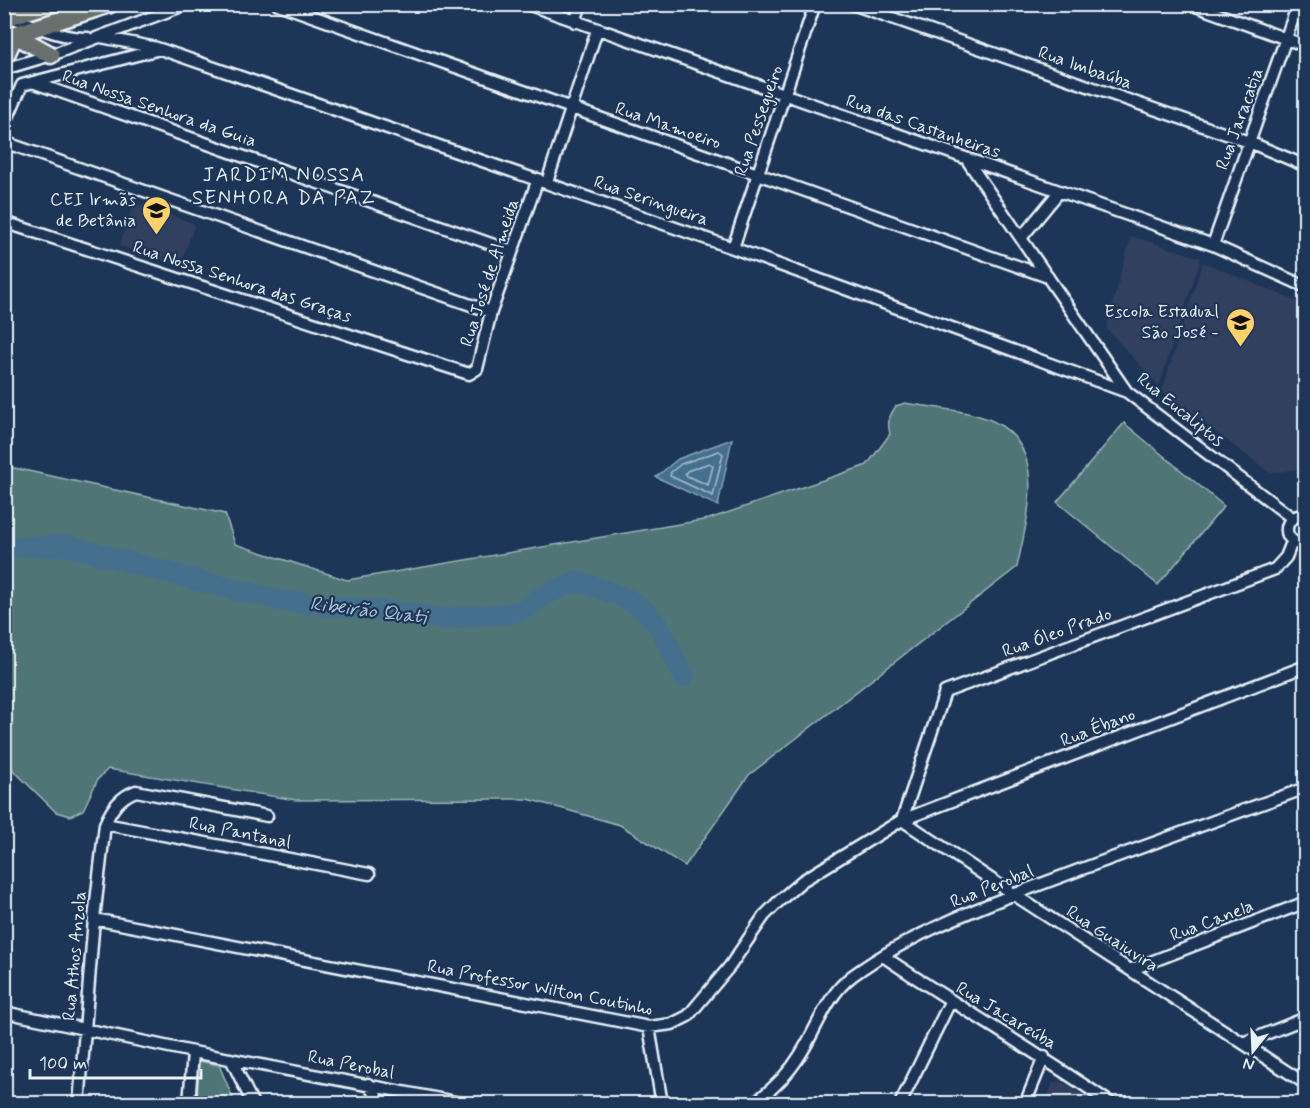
<svg xmlns="http://www.w3.org/2000/svg" width="1310" height="1108" font-family="Mynerve,sans-serif">
	<style>
		.built { fill: #31415e }
		.green { fill: #507577; stroke: #9cb3b8; stroke-width: 1.5 }
		.water { fill: #456f8d; stroke: #86a3b8; stroke-width: 1.5 }
		.lines { fill: none; stroke-linecap: round; stroke-linejoin: round }
		.shore { stroke: #a7bdcd; stroke-width: 1.5 }
		.river { stroke: #456f8d; stroke-width: 21 }
		.minor-casing { stroke: #e8f1f8; stroke-width: 15 }
		.trunk-casing { stroke: #e8f1f8; stroke-width: 21 }
		.minor { stroke: #1d3557; stroke-width: 10 }
		.trunk { stroke: #6a706d; stroke-width: 16 }
		.labels { text-anchor: middle; dominant-baseline: central; stroke-width: 4.5; stroke-linejoin: round; paint-order: stroke }
		.street-label { font-size: 18px; fill: #e8f1f8; stroke: #1d3557 }
		.poi-label { font-size: 18px; fill: #e8f1f8; stroke: #1d3557; text-anchor: end }
		.neighbourhood-label { font-size: 20px; letter-spacing: 1.5px; fill: #e8f1f8; stroke: #1d3557 }
		.water-label { font-size: 20px; font-style: italic; fill: #afc4d3; stroke: #1d3557 }
	</style>
	<rect width="100%" height="100%" fill="#1d3557"/>
	<filter id="ink" filterUnits="userSpaceOnUse"><feTurbulence type="fractalNoise" baseFrequency=".0167" numOctaves="2"/><feDisplacementMap in="SourceGraphic" scale="12" xChannelSelector="R" yChannelSelector="G"/><feConvolveMatrix kernelMatrix="1 2 1 2 8 2 1 2 1" color-interpolation-filters="sRGB"/></filter>
	<g filter="url(#ink)">
		<!-- built -->
		<path class="built" d="M134,202L195,224L180,266L119,246Z
			M1131,236L1201,258L1159,386L1106,328Z
			M1203,262L1305,305V468L1270,473L1162,391Z
			M1059,1082L1064,1083L1094,1103H1045L1053,1083Z"/>
		<!-- green -->
		<path class="green" d="M905,403C929,407 955,409 979,416C1051,436 1029,512 1017,567L749,775L685,866L620,825L528,799L296,800L108,769L98,779L83,810L70,816L56,812L5,762V466L225,514L235,544L347,580L709,519L867,465L890,434C887,422 889,416 896,406Z
			M1124,423L1224,506L1158,585L1057,502Z
			M199,1061L219,1065L235,1103H197Z"/>
		<!-- water -->
		<path class="water" d="M732,439L718,506L656,477L678,459Z"/>
		<g class="lines">
			<!-- shore -->
			<path class="shore" d="M719,451L723,454L713,496L670,476L671,472L681,464Z
				M709,463L713,466L708,485L685,475L687,471Z"/>
			<!-- river -->
			<path class="river" d="M4,547L69,546L211,584L284,601L405,613L445,619L519,612L547,594L576,581C605,590 641,598 658,626C668,641 675,660 684,677"/>
			<defs>
				<path id="minor" d="M278,4L1048,277
					M527,4L1213,245L1306,287
					M852,4L1249,142L1306,166
					M1190,4L1306,46
					M11,17C36,26 60,38 88,38
					M575,22L581,4
					M101,37L157,48
					M4,69L51,55L187,4
					M35,83L511,251
					M4,126L22,85L160,49L733,248L1127,392
					M4,142L491,312
					M967,160L1127,392L1292,518
					M547,182L597,30
					M4,222L469,374L477,369L491,312L538,179
					M1021,238L1059,192
					M1213,245L1298,4
					M733,248L815,4
					M1306,515C1280,514 1281,546 1306,544
					M902,820L945,692L1275,569L1286,557L1292,542
					M902,820L1013,894L1306,1084
					M105,824L369,874
					M94,919L649,1027L672,1024L688,1016L730,966L764,916L779,901L802,881L902,820L1306,666
					M883,956C958,1007 1037,1052 1112,1104
					M1130,970L1306,902
					M4,1012L193,1052L466,1104
					M649,1027L662,1104
					M1243,1043L1306,1018
					M231,1059L253,1104
					M368,1084L381,1104
					M79,1104L94,919L105,824C112,808 120,797 136,791L267,816
					M189,1104L193,1052
					M753,1104C772,1090 788,1075 800,1055C817,1029 826,996 852,976C919,927 1002,899 1079,870C1154,843 1230,815 1306,788
					M900,1104L950,1002
					M1025,1104L1044,1057"/>
				<path id="trunk" d="M4,18L49,4
					M15,35L51,55
					M4,38L110,4
					M4,59L15,35"/>
			</defs>
			<!-- minor casing -->
			<use href="#minor" class="minor-casing"/>
			<!-- trunk casing -->
			<use href="#trunk" class="trunk-casing"/>
			<!-- minor -->
			<use href="#minor" class="minor"/>
			<!-- trunk -->
			<use href="#trunk" class="trunk"/>
		</g>
	</g>
	<!-- icons -->
	<defs>
		<symbol id="school-pin" viewBox="-11 -11 22 30"><path d="M0 17L-7.5 6A9.5 9.5 0 1 1 7.5 6Z" fill="#ffd166" stroke="#1d3557"/><path d="M0-5L7-2L0 1L-7-2ZM-4 1L0 2.5L4 1V4Q0 6-4 4Z" fill="#111"/></symbol>
	</defs>
	<g fill-rule="evenodd">
		<use href="#school-pin" x="140" y="194" width="33" height="45"/>
		<use href="#school-pin" x="1224" y="306" width="33" height="45"/>
	</g>
	<g class="labels">
		<!-- street labels -->
		<g class="street-label">
			<text transform="translate(1085 68) rotate(19)">Rua Imbaúba</text>
			<text transform="translate(159 109) rotate(19)">Rua Nossa Senhora da Guia</text>
			<text transform="translate(1240 119) rotate(-70)">Rua Jaracatia</text>
			<text transform="translate(759 121) rotate(-71)">Rua Pessegueiro</text>
			<text transform="translate(668 126) rotate(19)">Rua Mamoeiro</text>
			<text transform="translate(923 127) rotate(19)">Rua das Castanheiras</text>
			<text transform="translate(651 201) rotate(19)">Rua Seringueira</text>
			<text transform="translate(490 273) rotate(-72)">Rua José de Almeida</text>
			<text transform="translate(242 282) rotate(18)">Rua Nossa Senhora das Graças</text>
			<text transform="translate(1180 410) rotate(39)">Rua Eucaliptos</text>
			<text transform="translate(1057 633) rotate(-20)">Rua Óleo Prado</text>
			<text transform="translate(1098 728) rotate(-21)">Rua Ébano</text>
			<text transform="translate(240 833) rotate(11)">Rua Pantanal</text>
			<text transform="translate(992 887) rotate(-22)">Rua Perobal</text>
			<text transform="translate(1212 921) rotate(-21)">Rua Canela</text>
			<text transform="translate(1112 939) rotate(33)">Rua Guaiuvira</text>
			<text transform="translate(75 956) rotate(-85)">Rua Athos Anzola</text>
			<text transform="translate(540 988) rotate(11)">Rua Professor Wilton Coutinho</text>
			<text transform="translate(1006 1016) rotate(31)">Rua Jacareúba</text>
			<text transform="translate(351 1065) rotate(11)">Rua Perobal</text>
		</g>
		<!-- poi labels -->
		<g class="poi-label">
			<text x="136" y="200">CEI Irmãs<tspan x="136" dy="21">de Betânia</tspan></text>
			<text x="1219" y="312">Escola Estadual<tspan x="1219" dy="21">São José -</tspan></text>
		</g>
		<!-- neighbourhood labels -->
		<g class="neighbourhood-label">
			<text x="284" y="175">JARDIM NOSSA<tspan x="284" dy="23">SENHORA DA PAZ</tspan></text>
		</g>
		<!-- water labels -->
		<g class="water-label">
			<text transform="translate(368 611) rotate(7)">Ribeirão Quati</text>
		</g>
	</g>
	<!-- margin -->
	<rect width="1310" height="1108" fill="none" stroke="#1d3557" stroke-width="24"/>
	<rect x="12" y="12" width="1286" height="1084" fill="none" stroke="#e8f1f8" stroke-width="2" filter="url(#ink)"/>
	<!-- north arrow -->
	<g transform="translate(1253 1051) rotate(198)" stroke="#1d3557" stroke-width="4.5" paint-order="stroke">
	<path d="M0-4.5L10 22L0 15L-10 22Z" fill="#e8f1f8"/>
	<text y="-9" font-size="16" font-weight="bold" text-anchor="middle" fill="#e8f1f8">N</text>
	</g>
	<!-- scale -->
	<path d="M30 1069v9h171v-9" fill="none" stroke="#e8f1f8" stroke-width="3"/>
	<text x="39" y="1069" font-size="18" fill="#e8f1f8" stroke="#1d3557" stroke-width="4.5" paint-order="stroke">100 m</text>
</svg>
